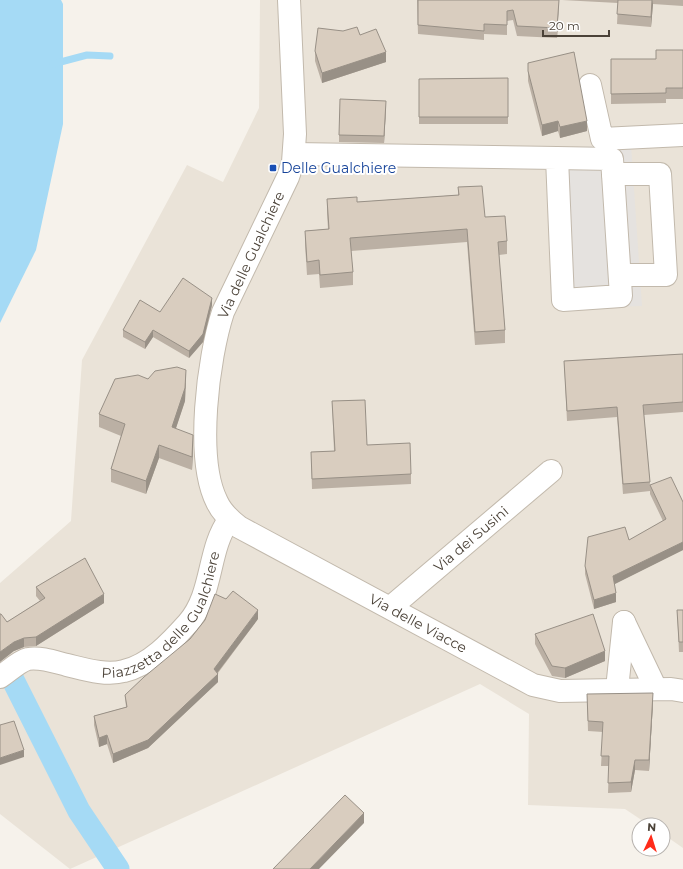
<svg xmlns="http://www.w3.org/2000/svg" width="683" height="869" font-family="Montserrat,sans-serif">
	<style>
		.residential { fill: #eae3d8 }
		.parking { fill: #e5e2df }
		.water { fill: #a5daf5 }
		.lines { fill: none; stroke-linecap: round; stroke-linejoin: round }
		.stream { stroke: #a5daf5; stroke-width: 7 }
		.canal { stroke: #a5daf5; stroke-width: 23 }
		.minor-casing { stroke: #c2b9ac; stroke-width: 24 }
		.minor { stroke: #fff; stroke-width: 22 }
		.wall { fill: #bbb0a4 }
		.shaded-wall { fill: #989086 }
		.building { fill: #d9cdbf; stroke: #989086 }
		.transit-dot { fill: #1a4fb4; stroke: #fff; stroke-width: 1.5 }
		.labels { text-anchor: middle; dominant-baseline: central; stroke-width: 4; stroke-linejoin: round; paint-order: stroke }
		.transit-label { font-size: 14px; fill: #164399; stroke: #fff; text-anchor: start }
		.street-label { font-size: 14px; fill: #4b4238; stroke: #fff }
	</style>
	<rect width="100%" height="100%" fill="#f6f2eb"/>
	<!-- residential -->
	<path class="residential" d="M260,0H683V848L663,834V825H649L625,809L528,805L529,714L480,684L70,869L0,814V583L71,521L82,360L187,165L223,182L259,108Z"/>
	<!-- parking -->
	<path class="parking" d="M631,145L642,306L556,309L548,148Z"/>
	<!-- water -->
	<path class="water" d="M0,0H61L63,4V124L36,250L0,323Z"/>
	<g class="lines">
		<!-- stream -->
		<path class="stream" d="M53,64L87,55L110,56"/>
		<!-- canal -->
		<path class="canal" d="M13,680L79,811L118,869"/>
		<defs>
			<g id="minor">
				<path id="s1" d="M289,0L295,134L293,162L288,177L223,312C208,358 195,459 217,502C222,513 230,520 239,527L533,685L560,691L671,689L683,691"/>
				<path d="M590,85L602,139L683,135"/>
				<path d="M294,154L557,158L563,300L621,296L612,159L557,158"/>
				<path d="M613,174H660L666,275H620"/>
				<path id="s2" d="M391,607L551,471"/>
				<path d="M624,622L656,689"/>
				<path id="s3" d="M0,677C8,672 19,661 28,659C41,657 55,662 67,665C84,669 106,676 124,671C150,665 171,642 188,623C214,593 207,550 229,520"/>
				<path d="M617,689L624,622"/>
			</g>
		</defs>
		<!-- minor casing -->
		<use href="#minor" class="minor-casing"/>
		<!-- minor -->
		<use href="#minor" class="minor"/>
	</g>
	<!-- wall -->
	<path class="wall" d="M417,0H559L557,38L517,36L513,20L507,21V35L484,34V40L418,34Z
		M562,0H683V6L653,4L651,27L617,24L618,3Z
		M343,31L360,35L386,62L322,83L315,61V51Z
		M683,50V99H666V103L611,104V59H656Z
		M528,63L587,131L560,138L558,131L542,136L528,81Z
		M508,78V124H419V79Z
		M386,108L384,143L339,142V135Z
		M458,187L507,241V254L499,255L505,330V343L475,345L467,242L351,251L353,272V285L320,288L319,274L307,275L305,244V231L328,229L327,212V199L357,202L458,195Z
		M212,305L203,342L189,358L153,337L145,349L123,337V330L160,312Z
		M683,354V412L644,415L650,485L683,502V550L614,584L616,602L594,609L585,574V566L663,521L650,494V491L623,494L617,417L567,421L564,361Z
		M148,379L186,383L185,401L176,428L193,448L192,470L159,458L146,494L111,482V469L121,436L99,427V414Z
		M332,401L367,445L411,474V484L312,489L311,452L334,451Z
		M36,587L104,603L36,646L24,647L14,651L7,622L40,601L36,596Z
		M677,610H683V652H679Z
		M258,619L218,673V682L148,748L113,763L107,744L99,747L94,725V716L126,707L125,695Z
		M535,634L605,661L565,678L552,676L535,644Z
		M587,694L653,703L649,771L635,770L631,792L608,793L609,766H601L603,732L588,731Z"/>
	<!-- shaded-wall -->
	<path class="shaded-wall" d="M559,0L557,38V28Z
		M652,0L653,4L651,27V17Z
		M386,52V62L322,83V73Z
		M386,101V108L384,143V136Z
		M558,121V131L542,136V125Z
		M587,121V131L560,138V127Z
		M212,298V305L203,342L189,358V351Z
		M153,330V337L145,349V342Z
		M186,370L185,401L172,440V427Z
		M193,435V448L192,470V457Z
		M159,445V458L146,494V481Z
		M683,542V550L613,585V576Z
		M616,593V602L594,609V600Z
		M104,594V603L36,646V637Z
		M258,610V619L214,677V669Z
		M24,638V647L14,651L0,662V652L14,642Z
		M605,651V661L565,678V668Z
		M218,674V682L148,748L113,763V754Z
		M653,693V703L649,771V760Z
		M107,735V744L99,747V738Z
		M24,750V757L0,765V758Z
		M635,760V770L631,792V782Z
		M364,813V823L319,869H310Z"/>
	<!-- building -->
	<path class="building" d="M418,0H559L557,28L517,26L513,10L507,11V25L484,24V31L418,25Z
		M618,0H652L651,17L617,14Z
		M357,27L360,35L376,29L386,52L322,73L315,51L318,28L343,31Z
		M656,50H683V88H666V93L611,94V59H656Z
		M574,52L587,121L560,127L558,121L542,125L528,71V63Z
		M508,78V117H419V79Z
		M340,99L386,101L384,136L339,135Z
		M482,186L485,217L505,216L507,241L498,242L505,330L475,332L467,229L350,238L353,272L320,275L319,260L307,262L305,231L329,229L327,199L357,197V202L459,195L458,187Z
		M183,278L212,298L203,334L189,351L153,330L145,342L123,330L140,300L160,312Z
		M683,354V402L643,405L650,482L623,484L617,407L567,411L564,361Z
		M177,367L186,370L185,388L172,427L193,435L192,457L159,445L146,481L111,469L125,424L99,414L115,379L138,375L148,379L155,371Z
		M365,400L367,445L410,443L411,474L312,479L311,452L335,451L332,401Z
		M671,477L683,502V542L613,576L616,593L594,600L585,566L588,537L625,527L629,540L666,519L650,485Z
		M85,558L104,594L36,637L24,638L14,642L0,652V614H1L7,622L45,598L36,587Z
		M233,591L258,610L214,669L218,674L148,740L113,754L107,735L99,738L94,716L127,707L125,695L144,677L190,639L205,620L215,594L226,599Z
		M677,610H683V642H679Z
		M593,614L605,651L565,668L552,666L535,634Z
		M653,693L649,760H635L631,782L608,783L609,756H601L603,722L588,721L587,694Z
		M14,721L24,750L0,758V725Z
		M345,795L364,813L310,869H273Z"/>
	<!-- markers -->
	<rect class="transit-dot" x="269" y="164" width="8" height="8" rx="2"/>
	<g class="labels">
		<!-- transit labels -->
		<g class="transit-label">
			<text x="281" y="168">Delle Gualchiere</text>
		</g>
		<!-- street labels -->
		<g class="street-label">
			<text transform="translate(251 255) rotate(-65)">Via delle Gualchiere</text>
			<text stroke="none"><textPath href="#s2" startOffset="105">Via dei Susini</textPath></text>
			<text stroke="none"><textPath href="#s3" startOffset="199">Piazzetta delle Gualchiere</textPath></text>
			<text stroke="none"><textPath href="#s1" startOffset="758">Via delle Viacce</textPath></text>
		</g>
	</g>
	<!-- north arrow -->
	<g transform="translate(651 837) rotate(4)"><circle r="19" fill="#ffffff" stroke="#b7b3af"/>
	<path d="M0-3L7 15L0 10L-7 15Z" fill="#ff2b19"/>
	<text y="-6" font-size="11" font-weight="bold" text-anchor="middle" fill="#4b4238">N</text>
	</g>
	<!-- scale -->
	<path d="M543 30v6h66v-6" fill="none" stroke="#4b4238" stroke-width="2"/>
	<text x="549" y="30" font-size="12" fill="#4b4238" stroke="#ffffff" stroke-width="3" paint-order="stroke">20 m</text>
</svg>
